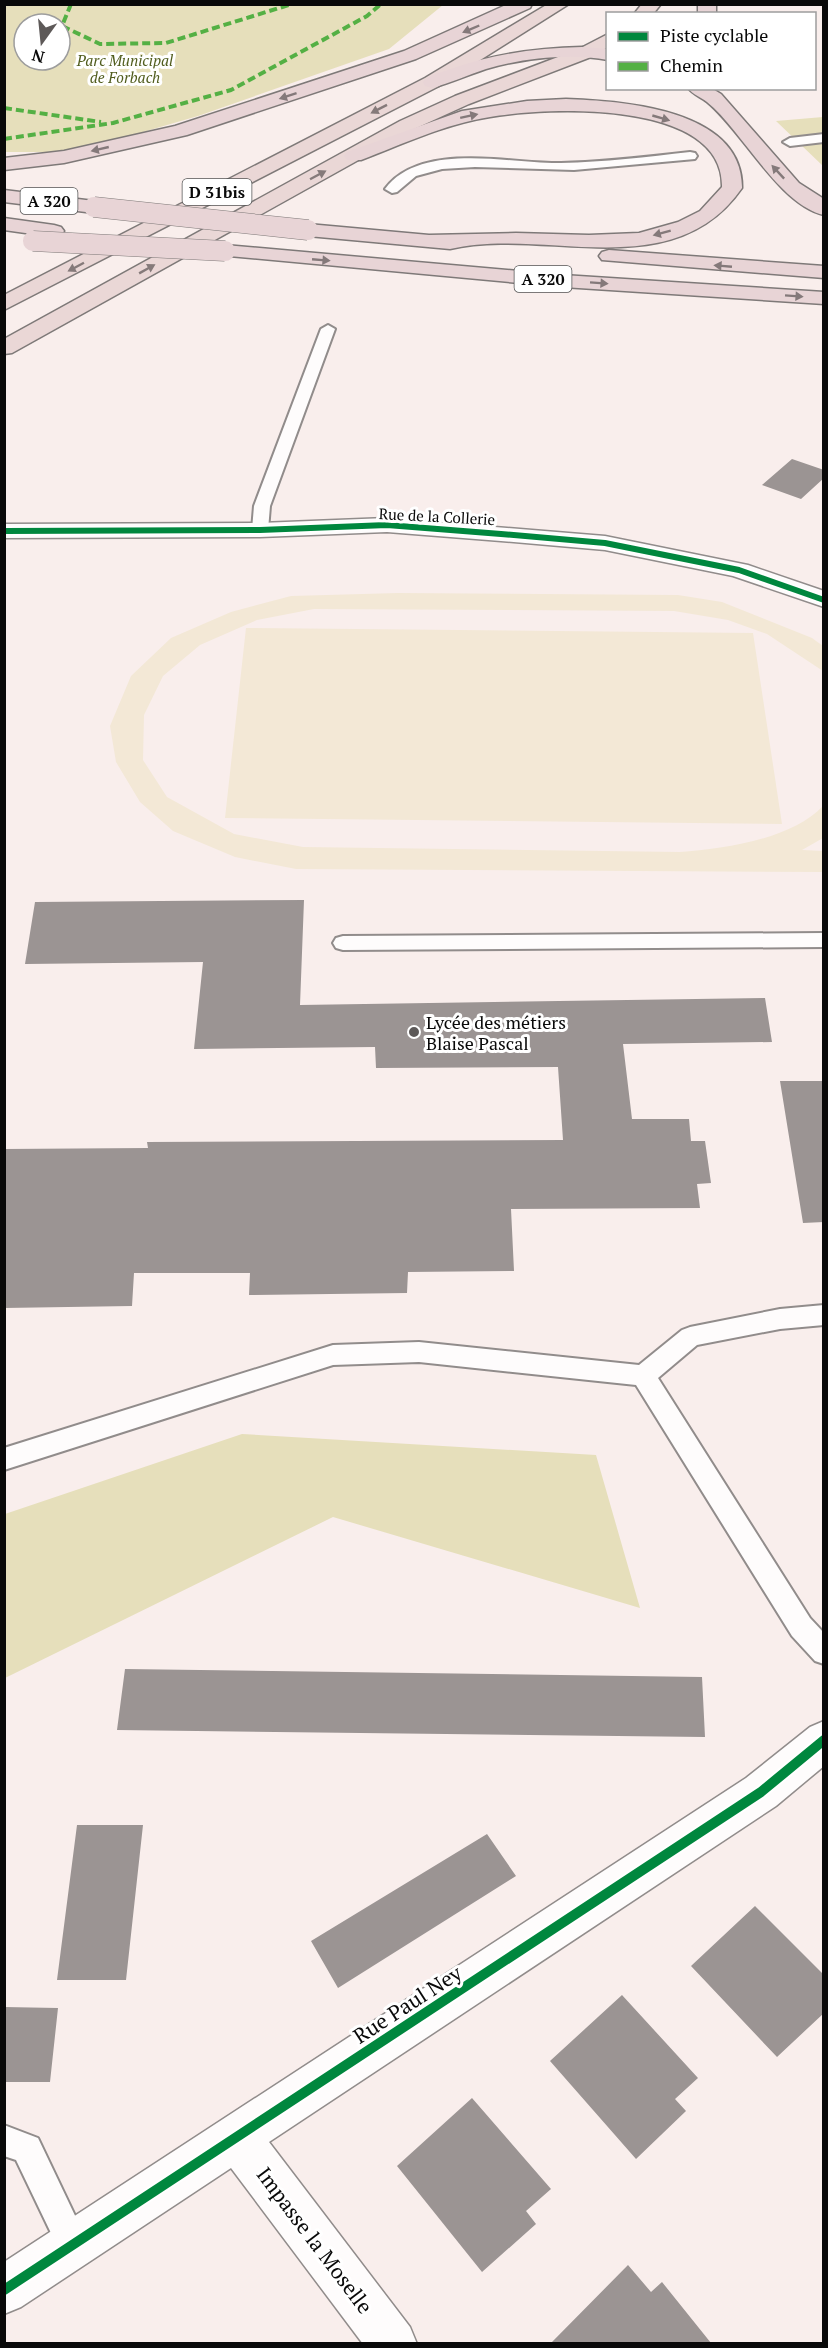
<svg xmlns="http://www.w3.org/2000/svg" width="828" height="2348" font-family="'PT Serif',serif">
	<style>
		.forest { fill: #e6dfbb; fill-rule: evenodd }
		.pitch { fill: #f3e8d6 }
		.building { fill: #9b9493 }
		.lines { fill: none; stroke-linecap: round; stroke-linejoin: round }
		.service-casing { stroke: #918c8b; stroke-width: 4 }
		.minor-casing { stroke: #918c8b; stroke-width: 3 }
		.tertiary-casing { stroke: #918c8b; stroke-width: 3 }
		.trunk-casing { stroke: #7e7978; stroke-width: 3 }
		.motorway-casing { stroke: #7e7978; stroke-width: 3 }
		.service { fill: #fefcfc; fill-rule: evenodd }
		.minor { fill: #fefcfc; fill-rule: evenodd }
		.tertiary { fill: #fefcfc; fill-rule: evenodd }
		.trunk { fill: #ead7d6; fill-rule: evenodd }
		.motorway { fill: #e8d4d6; fill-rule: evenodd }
		.motorway-bridge-casing { stroke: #7e7978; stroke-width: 21; stroke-linecap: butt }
		.motorway-bridge { stroke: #e8d4d6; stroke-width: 20 }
		.quiet { stroke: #54b044; stroke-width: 4; stroke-dasharray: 8 4; stroke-linecap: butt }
		.cycleway-far1-casing { stroke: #fff; stroke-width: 9 }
		.cycleway-casing { stroke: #fff; stroke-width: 14 }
		.cycleway-far1 { stroke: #00873e; stroke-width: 6 }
		.cycleway { stroke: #00873e; stroke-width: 10 }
		.oneway { fill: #84797a }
		.oneway2 { fill: #857a7a }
		.poi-dot { fill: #5d5958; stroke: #fff; stroke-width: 2 }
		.labels { text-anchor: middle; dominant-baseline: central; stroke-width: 6; stroke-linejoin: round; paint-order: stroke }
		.far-park-label { font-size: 15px; font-style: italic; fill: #515d1e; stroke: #fff }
		.far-street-label { font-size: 15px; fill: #090909; stroke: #fff }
		.shield { fill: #fff; stroke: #535353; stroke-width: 1.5 }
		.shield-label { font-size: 16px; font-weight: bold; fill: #090909 }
		.poi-label { font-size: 18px; fill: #090909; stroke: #fff; text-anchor: start }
		.near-street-label { font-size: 21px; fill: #090909; stroke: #fff }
	</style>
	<rect width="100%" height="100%" fill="#f9eeec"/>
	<!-- forest -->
	<path class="forest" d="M4,5H443L389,49L198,116L119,139L58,152H5ZM24,24H60V60H24Z
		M823,117V166L776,121Z
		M242,1434L596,1455L640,1608L333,1517L5,1678V1514Z"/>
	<!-- pitch -->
	<path class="pitch" d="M398,593L678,595L722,602L812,638L823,646V671L767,634L728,620L674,611L314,609L257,620L200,645L163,676L144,715L143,760L167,797L234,834L303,847L680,852C724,849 792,839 823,806V838L802,850L823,851V872L296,869L235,857L173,831L140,802L116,762L110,726L131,676L171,638L231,612L291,596Z
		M246,628L753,633L782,824L225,818Z"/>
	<!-- building -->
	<path class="building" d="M792,459L824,470V478L801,499L762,485Z
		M304,900L300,1005L765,998L772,1042L623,1044L632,1119H689L691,1141H705L711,1183L697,1184L700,1208L511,1209L514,1271L408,1272L407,1293L249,1295L250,1273H134L132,1306L4,1308V1149L148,1148L147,1142L563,1140L558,1067L376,1068L375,1047L194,1049L203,962L25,964L35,902Z
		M780,1081H824V1222L803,1223Z
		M125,1669L702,1677L705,1737L117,1730Z
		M77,1825H143L126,1980H57Z
		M487,1834L516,1876L338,1988L311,1941Z
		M755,1906L824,1975V2013L777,2057L691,1966Z
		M622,1995L698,2078L675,2099L686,2111L636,2159L550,2061Z
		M4,2007L58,2008L50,2082H4Z
		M472,2098L551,2189L526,2211L536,2224L482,2272L397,2166Z
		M628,2265L651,2292L662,2282L711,2343H551Z"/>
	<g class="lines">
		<defs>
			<path id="service" d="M824,134V142L790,146L783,142L790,138Z
				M690,152L695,153L697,156L695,159L574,170L475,167L442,169L416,176L397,192L392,193L385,189C421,141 510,164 561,163C604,162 647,157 690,152Z
				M328,325L335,329L270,506L268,530L266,534H254L252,530L254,506L321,329Z
				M824,933V947L343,950L336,948L333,943L336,938L343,936Z
				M824,1305V1325L780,1329L697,1345L658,1378L810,1618L824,1633V1664L815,1661L792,1636L636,1385L419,1362L333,1365L4,1470V1448L333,1345L419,1342L639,1365L682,1330L690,1327L780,1309Z
				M4,2125L38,2138L89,2245L84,2256L73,2261L62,2256L16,2160L4,2156Z"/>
			<path id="minor" d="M824,1721V1766L776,1806L269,2142L410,2327L417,2344H363L231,2168L21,2307L4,2314V2262L746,1778L810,1727Z"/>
			<path id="tertiary" d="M387,518L605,536L748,565L824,591V607L733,576L605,550L501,541L387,532L260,537L4,538V524L260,523Z"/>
			<path id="trunk" d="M548,4H569L439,86L4,310V295L425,78Z
				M642,4H661L653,14H634Z
				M608,34V47L591,57L469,104L414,129L12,353L4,354V339L400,121L455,96L579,49Z"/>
			<path id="motorway" d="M508,4H532L530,8L416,59L187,135L64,163L4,170V158L64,151L175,126L404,51Z
				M698,4H716V14H698Z
				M582,47L608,49V60C569,53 523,58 486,69C468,75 450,83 432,88L425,86L423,82C428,75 439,73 448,70C492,54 535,48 582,47Z
				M688,88H711L721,94L799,183L824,199V215C778,204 742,130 707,102C701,97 693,95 688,88Z
				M566,99C623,101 743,109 742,188C673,288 543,226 450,249L308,236L301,234L298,230L301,226L308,224L429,235L516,233L589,235L639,233L678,222L700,211L722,187C724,99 547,107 490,117C445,124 403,144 361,160H347L344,156L347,152L462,111L527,101Z
				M4,190L94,201L101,203L104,207L101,211L94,213L4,202Z
				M4,218L54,225L61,227L64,231L61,235L54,237L4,230Z
				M225,245L563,275L824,292V304L563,287L218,255L215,251L218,247Z
				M609,250L824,266V278L602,260L599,256L602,252Z"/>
		</defs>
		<!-- service casing -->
		<use href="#service" class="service-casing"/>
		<!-- minor casing -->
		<use href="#minor" class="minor-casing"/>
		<!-- tertiary casing -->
		<use href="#tertiary" class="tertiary-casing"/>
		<!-- trunk casing -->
		<use href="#trunk" class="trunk-casing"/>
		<!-- motorway casing -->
		<use href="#motorway" class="motorway-casing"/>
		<!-- service -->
		<use href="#service" class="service"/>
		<!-- minor -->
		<use href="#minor" class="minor"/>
		<!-- tertiary -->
		<use href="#tertiary" class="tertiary"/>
		<!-- trunk -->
		<use href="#trunk" class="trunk"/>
		<!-- motorway -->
		<use href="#motorway" class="motorway"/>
		<defs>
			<path id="motorway-bridge" d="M94,207L308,230
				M33,241L225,251"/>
		</defs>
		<!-- motorway-bridge casing -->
		<use href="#motorway-bridge" class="motorway-bridge-casing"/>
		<!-- motorway-bridge -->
		<use href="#motorway-bridge" class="motorway-bridge"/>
		<!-- quiet -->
		<path class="quiet" d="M71,4L62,26L100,44L166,43L292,4
			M4,108L101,122
			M4,139L113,123L231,90L367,16L381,4"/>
		<defs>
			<path id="cycleway-far1" d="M4,531L260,530L387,525L501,534L605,543L739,570L824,600"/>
			<path id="cycleway" d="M4,2290L761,1792L824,1740"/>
		</defs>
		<!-- cycleway-far1 casing -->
		<use href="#cycleway-far1" class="cycleway-far1-casing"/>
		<!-- cycleway casing -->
		<use href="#cycleway" class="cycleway-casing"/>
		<!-- cycleway-far1 -->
		<use href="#cycleway-far1" class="cycleway-far1"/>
		<!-- cycleway -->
		<use href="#cycleway" class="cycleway"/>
	</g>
	<!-- one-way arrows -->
	<defs><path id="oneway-solid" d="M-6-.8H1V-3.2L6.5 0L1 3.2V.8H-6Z" transform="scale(1.5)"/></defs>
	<g class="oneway">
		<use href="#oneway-solid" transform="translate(471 29) rotate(157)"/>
		<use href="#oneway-solid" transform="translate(288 96) rotate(162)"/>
		<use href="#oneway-solid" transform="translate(469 116) rotate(-12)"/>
		<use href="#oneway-solid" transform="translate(661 118) rotate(16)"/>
		<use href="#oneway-solid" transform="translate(100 149) rotate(167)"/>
		<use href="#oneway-solid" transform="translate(778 172) rotate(-133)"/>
		<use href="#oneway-solid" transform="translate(662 233) rotate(165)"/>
		<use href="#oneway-solid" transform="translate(321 260) rotate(5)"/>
		<use href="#oneway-solid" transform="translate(723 266) rotate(-175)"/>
		<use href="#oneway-solid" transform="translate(599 283) rotate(4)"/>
		<use href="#oneway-solid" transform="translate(794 296) rotate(4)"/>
	</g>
	<g class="oneway2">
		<use href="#oneway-solid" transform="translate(379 109) rotate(153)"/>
		<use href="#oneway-solid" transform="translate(318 175) rotate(-28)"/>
		<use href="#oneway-solid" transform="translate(76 267) rotate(152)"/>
		<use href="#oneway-solid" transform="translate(147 269) rotate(-29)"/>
	</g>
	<!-- markers -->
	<circle class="poi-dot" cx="414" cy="1032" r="6"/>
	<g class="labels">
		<!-- far-park labels -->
		<g class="far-park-label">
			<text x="125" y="60">Parc Municipal<tspan x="125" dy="17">de Forbach</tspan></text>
		</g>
		<!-- far-street labels -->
		<g class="far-street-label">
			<text transform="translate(437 516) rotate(3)">Rue de la Collerie</text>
		</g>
		<!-- shield labels -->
		<g class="shield">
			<rect x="182.5" y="179" width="69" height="26" rx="4.5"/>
			<rect x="20.5" y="188" width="57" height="26" rx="4.5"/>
			<rect x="514.5" y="266" width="57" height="26" rx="4.5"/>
		</g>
		<g class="shield-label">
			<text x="217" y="192">D 31bis</text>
			<text x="49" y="201">A 320</text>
			<text x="543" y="279">A 320</text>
		</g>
		<!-- poi labels -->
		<g class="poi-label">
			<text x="426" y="1022">Lycée des métiers<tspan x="426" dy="21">Blaise Pascal</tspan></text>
		</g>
		<!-- near-street labels -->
		<g class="near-street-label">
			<text transform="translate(407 2004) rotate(-33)">Rue Paul Ney</text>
			<text transform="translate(315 2240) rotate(53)">Impasse la Moselle</text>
		</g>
	</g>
	<!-- border -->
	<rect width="828" height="2348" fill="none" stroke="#090909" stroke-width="12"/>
	<!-- legend -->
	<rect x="606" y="12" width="210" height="78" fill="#ffffff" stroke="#9d9d9d" stroke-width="1.5"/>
	<rect x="618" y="32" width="30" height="9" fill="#00873e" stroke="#9d9d9d" stroke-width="1.5"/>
	<text x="660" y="42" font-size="18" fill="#090909">Piste cyclable</text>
	<rect x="618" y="62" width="30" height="9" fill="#54b044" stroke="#9d9d9d" stroke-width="1.5"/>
	<text x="660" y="72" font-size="18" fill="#090909">Chemin</text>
	<!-- north arrow -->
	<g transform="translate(42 42) rotate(195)"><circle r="28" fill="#ffffff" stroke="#9d9d9d" stroke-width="1.5"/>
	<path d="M0-4.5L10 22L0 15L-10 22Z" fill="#5d5958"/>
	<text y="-9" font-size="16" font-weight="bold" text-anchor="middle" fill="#090909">N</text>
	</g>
</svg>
